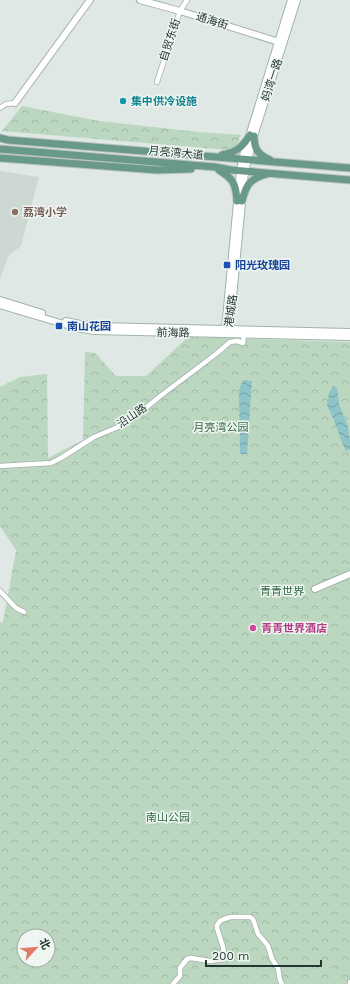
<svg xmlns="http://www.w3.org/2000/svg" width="350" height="984" font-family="'Work Sans','Noto Sans SC',sans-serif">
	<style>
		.built { fill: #ced8d2 }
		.forest { fill: url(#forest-crowns); fill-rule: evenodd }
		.water { fill: url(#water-waves) }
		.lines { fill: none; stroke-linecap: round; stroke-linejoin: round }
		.street-casing { stroke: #a3afaa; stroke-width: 6 }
		.secondary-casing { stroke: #a0b3aa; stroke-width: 8 }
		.primary-casing { stroke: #bdc3c1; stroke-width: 9 }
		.street { stroke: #fff; stroke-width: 4.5 }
		.secondary { stroke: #fff; stroke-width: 6 }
		.primary { stroke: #699988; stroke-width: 7 }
		.culture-dot { fill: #0f9aa8; stroke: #eff6f2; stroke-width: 1.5 }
		.education-dot { fill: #8d6e63; stroke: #eff6f2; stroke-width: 1.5 }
		.transit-dot { fill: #1a4fb4; stroke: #eff6f2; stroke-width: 1.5 }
		.hotel-dot { fill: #d1479c; stroke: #eff6f2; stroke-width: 1.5 }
		.labels { text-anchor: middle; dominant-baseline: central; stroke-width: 3; stroke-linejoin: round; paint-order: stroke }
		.street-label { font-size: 11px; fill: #23362f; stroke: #eff6f2 }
		.culture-label { font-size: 11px; font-weight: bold; fill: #0d838f; stroke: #eff6f2; text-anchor: start }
		.education-label { font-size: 11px; font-weight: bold; fill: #785e54; stroke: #eff6f2; text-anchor: start }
		.transit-label { font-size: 11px; font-weight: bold; fill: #164399; stroke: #eff6f2; text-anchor: start }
		.park-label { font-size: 11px; fill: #326842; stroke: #eff6f2 }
		.hotel-label { font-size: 11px; font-weight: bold; fill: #b23c85; stroke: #eff6f2; text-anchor: start }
	</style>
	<defs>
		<pattern id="forest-crowns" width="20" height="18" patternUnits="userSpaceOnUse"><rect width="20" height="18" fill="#bbd7c0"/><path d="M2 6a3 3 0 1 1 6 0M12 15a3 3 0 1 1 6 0" fill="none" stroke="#a0b9a5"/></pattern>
		<pattern id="water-waves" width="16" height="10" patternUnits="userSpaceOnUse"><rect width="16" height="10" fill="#8ec4c7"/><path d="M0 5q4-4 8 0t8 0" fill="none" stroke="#74a0a2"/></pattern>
	</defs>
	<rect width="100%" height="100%" fill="#dfe8e4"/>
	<!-- built -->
	<path class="built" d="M0,171L39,177L21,246L9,255L0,279Z"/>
	<!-- forest -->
	<path class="forest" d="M22,106L99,121L199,132L241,135L236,147L229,150L2,131Z
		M188,337L350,342V984H0V623L3,622L16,550L0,526V387L20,377L47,374L48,458L83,440L85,352L95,353L116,376H146ZM24,936H48V960H24Z"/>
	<!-- water -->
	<path class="water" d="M243,380L252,381L247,454H240L239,390Z
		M333,386L337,388L339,404L348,427L350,440V449L346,451L342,443L334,420L327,406L329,393Z"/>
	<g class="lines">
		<defs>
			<path id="street" d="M157,82L180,11L187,0
				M0,108L6,104L15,103
				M0,466L51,463L61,458L94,437L118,427L141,412L159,397L216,354L230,342L237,341L243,343L244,335
				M0,591L16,608L24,612
				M350,982V983
				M173,984L180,976V968L187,959L191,958L210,961L225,959L223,947L217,928V925L220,921L224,919L231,917H250L253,919L258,934L265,942L268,946L272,959L278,968L280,980L282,984"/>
			<path id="secondary" d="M140,0L180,11L282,43
				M15,103L90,0
				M0,300L42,313
				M0,305L77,328L94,331L350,337
				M66,321L80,324L98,326L350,332
				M228,331L230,329L245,171L255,133L297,0
				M226,332L225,329L240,171L242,159L291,0
				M315,589L350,574"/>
			<path id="primary" d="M254,136C254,149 258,155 270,160
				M0,138L8,140L350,168
				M0,149L215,167L231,170L350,180
				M222,155C236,152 242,148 250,135
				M0,158L157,170L191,169
				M219,170C233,179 236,183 237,201
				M242,201C246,185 249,179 267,174"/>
		</defs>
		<!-- street casing -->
		<use href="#street" class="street-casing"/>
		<!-- secondary casing -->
		<use href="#secondary" class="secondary-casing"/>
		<!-- primary casing -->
		<use href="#primary" class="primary-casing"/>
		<!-- street -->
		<use href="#street" class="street"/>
		<!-- secondary -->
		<use href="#secondary" class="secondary"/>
		<!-- primary -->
		<use href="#primary" class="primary"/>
	</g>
	<!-- markers -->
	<circle class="culture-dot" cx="123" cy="101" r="4"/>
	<circle class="education-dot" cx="15" cy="212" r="4"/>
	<g class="transit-dot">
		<rect x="223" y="261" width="8" height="8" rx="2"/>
		<rect x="55" y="322" width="8" height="8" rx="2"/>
	</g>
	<circle class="hotel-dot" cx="253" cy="628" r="4"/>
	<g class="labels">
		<!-- street labels -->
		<g class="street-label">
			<text transform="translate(212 21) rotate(17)">通海街</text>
			<text transform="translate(170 40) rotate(-72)">自贸东街</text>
			<text transform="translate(272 80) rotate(-72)">妈湾一路</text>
			<text transform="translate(176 153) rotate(5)">月亮湾大道</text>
			<text transform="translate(231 311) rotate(-82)">港城路</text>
			<text transform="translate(173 333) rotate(1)">前海路</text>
			<text transform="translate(132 416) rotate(-34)">沿山路</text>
		</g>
		<!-- culture labels -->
		<g class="culture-label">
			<text x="131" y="101">集中供冷设施</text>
		</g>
		<!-- education labels -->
		<g class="education-label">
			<text x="23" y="212">荔湾小学</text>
		</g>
		<!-- transit labels -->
		<g class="transit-label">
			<text x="235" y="265">阳光玫瑰园</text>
			<text x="67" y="326">南山花园</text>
		</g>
		<!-- park labels -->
		<g class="park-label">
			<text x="221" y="427">月亮湾公园</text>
			<text x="282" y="591">青青世界</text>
			<text x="168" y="817">南山公园</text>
		</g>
		<!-- hotel labels -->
		<g class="hotel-label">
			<text x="261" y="628">青青世界酒店</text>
		</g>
	</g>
	<!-- north arrow -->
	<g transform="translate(36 948) rotate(64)"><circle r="19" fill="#eff6f2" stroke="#9da9a4"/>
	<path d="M0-3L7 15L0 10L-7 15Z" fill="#e07966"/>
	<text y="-6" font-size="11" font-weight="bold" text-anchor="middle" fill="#23362f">北</text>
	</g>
	<!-- scale -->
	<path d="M206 960v6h115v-6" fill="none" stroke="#23362f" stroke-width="2"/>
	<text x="212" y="960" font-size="12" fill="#23362f" stroke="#eff6f2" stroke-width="3" paint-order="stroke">200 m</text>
</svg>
